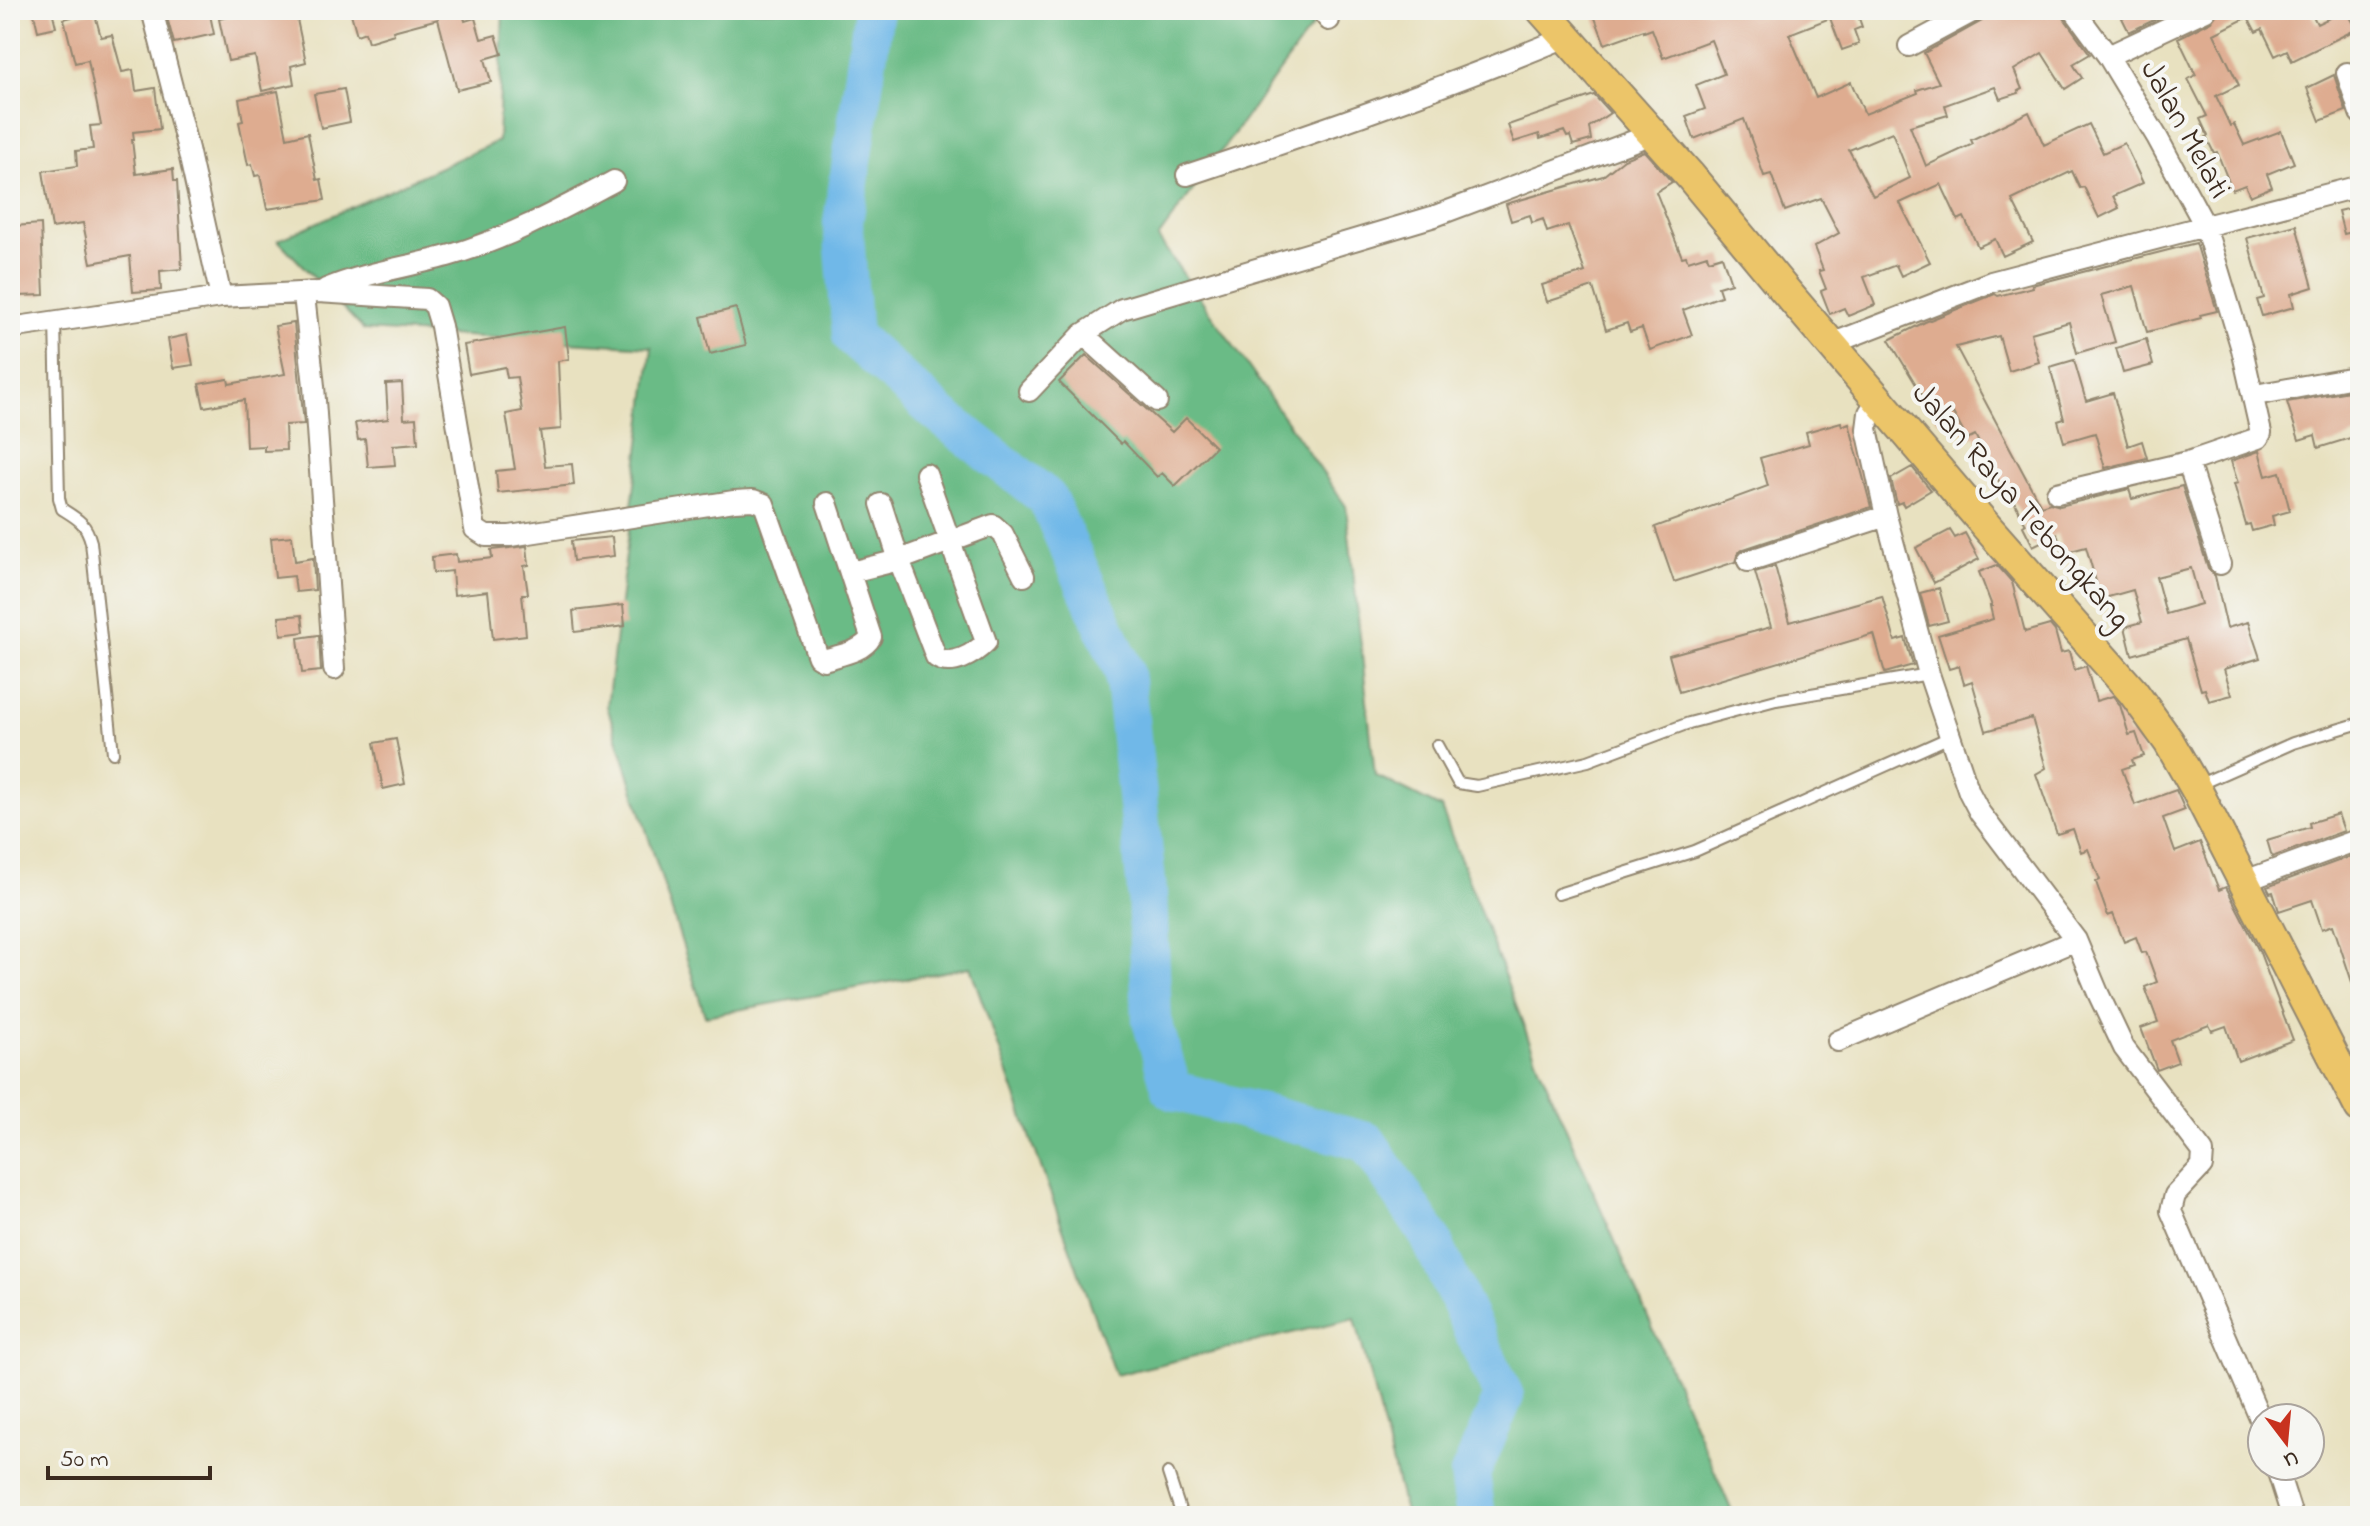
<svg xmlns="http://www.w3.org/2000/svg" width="2370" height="1526" font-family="'Indie Flower',sans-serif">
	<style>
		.forest { fill: #6bbb86; stroke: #537252; stroke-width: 2 }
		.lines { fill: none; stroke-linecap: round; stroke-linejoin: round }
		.river { stroke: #70b8e8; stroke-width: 40 }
		.building { fill: #deac90; fill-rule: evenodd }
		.service-casing { stroke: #92866f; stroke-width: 14 }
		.minor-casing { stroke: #92866f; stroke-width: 24 }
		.primary-casing { stroke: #92866f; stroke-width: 34 }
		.service { stroke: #fff; stroke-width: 10 }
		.minor { stroke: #fff; stroke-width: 20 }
		.primary { stroke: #ecc569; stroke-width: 30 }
		.labels { text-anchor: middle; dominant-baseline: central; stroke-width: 8; stroke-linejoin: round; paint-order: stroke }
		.street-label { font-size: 32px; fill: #3b2a1e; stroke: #f6f6f2 }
	</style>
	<rect width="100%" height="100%" fill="#f6f6f2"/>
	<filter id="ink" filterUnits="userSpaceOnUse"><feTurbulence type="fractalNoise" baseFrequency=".0125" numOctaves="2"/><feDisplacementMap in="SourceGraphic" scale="16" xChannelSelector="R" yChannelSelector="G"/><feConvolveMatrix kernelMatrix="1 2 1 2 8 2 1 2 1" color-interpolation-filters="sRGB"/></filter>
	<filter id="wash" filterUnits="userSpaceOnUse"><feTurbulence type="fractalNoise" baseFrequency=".006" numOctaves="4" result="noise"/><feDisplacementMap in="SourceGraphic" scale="32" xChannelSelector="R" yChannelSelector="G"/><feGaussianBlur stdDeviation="1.8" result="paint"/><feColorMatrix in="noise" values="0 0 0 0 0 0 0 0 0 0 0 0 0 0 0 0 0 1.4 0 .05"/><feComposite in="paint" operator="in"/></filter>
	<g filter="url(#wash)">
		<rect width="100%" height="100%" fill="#e8e1c0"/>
		<!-- forest -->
		<path class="forest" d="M503,10H1324L1158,238L1346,506L1375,775L1441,808L1539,1066L1734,1516H1406L1355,1318L1115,1375L970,967L705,1016L607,706L652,347L364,330L278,240L498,141Z"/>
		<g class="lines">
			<!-- river -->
			<path class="river" d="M874,10L843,223L852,336L939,414L1047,498L1124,671L1147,891L1152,1021L1172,1090L1367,1142L1429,1235L1504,1396L1470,1474L1476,1516"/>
		</g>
		<g id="blocks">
			<!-- building -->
			<path class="building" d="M33,10H52L56,27L38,31Z
				M184,10H209L214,34L174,43L166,14Z
				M242,10H295L306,62L291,66L294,84L262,91L255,56L228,61L219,19L243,14Z
				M350,10H462L465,21L475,18L481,39L496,35L502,54L485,59L491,82L457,90L438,19L393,31L394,34L368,42L365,32L357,35Z
				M1592,10H1856L1862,27L1854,30L1859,44L1842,50L1830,18L1789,34L1816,98L1851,82L1865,114L1918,93L1917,90L1939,83L1924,53L1982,21L1989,11L2061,10L2064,18L2090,54L2073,64L2082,78L2065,89L2042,53L2014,70L2022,89L2018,91L2019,93L2000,99L1995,87L1945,105L1948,115L1910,126L1926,166L1973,144L1971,140L2029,112L2044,145L2089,124L2103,153L2124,143L2143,183L2113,196L2119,208L2099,218L2084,187L2080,188L2072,171L2012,200L2033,242L2003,256L1995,239L1978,247L1964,217L1958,220L1941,184L1900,203L1930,262L1901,276L1896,265L1864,277L1875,305L1848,316L1844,308L1830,314L1821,291L1826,289L1819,271L1823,270L1814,247L1839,233L1821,198L1785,211L1771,174L1764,176L1744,119L1694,139L1686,116L1705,109L1696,85L1724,74L1711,40L1663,58L1652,29L1644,32V30L1605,44ZM1892,132L1910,178L1873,196L1849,150Z
				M2138,10H2175L2129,32L2122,18Z
				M2219,10H2310L2317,24L2346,10L2357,29L2292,61L2287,50L2275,56L2262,29L2256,32L2248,17L2214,34L2239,85L2216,96L2230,126L2234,124L2244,145L2281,131L2294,163L2267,174L2272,187L2250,196L2245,185L2232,190L2217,152L2214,153L2206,137L2208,136L2200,119L2207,116L2188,79L2196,75L2178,38L2212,21Z
				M94,11L101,37L112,35L122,72L133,70L136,91L155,88L160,129L133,132L134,140H132L136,174L173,169L174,181H177L182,269L160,271L161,290L133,292L130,256L91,263L83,223L52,228L43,171L77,166L76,151L93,149L90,126L101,125L88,60L75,63L64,19Z
				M2334,75L2346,111L2320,121L2307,88Z
				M344,89L350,122L321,128L314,94Z
				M278,91L287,138L308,133L317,180L321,179L325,200L267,209L260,175L255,176L252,164L248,165L239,122L243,121L239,99Z
				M1594,95L1610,113L1589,127L1591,140L1573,145L1570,136L1567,137L1564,131L1540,139L1539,134L1514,142L1508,125Z
				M1644,151L1672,182L1656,192L1682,257L1686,256L1688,261L1707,255L1709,260L1722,256L1731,283L1718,287L1721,296L1683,310L1692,335L1650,350L1642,328L1630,332L1627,323L1606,330L1593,287L1547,302L1542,285L1585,272L1568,225L1547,232L1543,219L1532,223L1530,215L1511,221L1506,204L1603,176L1624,159Z
				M2355,207L2360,230L2344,234L2338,211Z
				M41,224L44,295L18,296L14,226Z
				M2296,225L2313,287L2291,294L2294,307L2262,316L2257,300L2264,298L2247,238Z
				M2196,243L2217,311L2200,315L2201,318L2147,332L2134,286L2101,295L2115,342L2077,353L2069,322L2031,333L2039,362L2009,371L1999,336L1956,347L2041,506L2050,503L2060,506L2129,489L2132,499L2182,486L2208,568L2215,576L2227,628L2248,622L2260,658L2224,669L2232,695L2209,701L2205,689L2201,690L2186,639L2132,655L2125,627L2142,622L2133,590L2101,599L2086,547L2063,553L2057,534L2033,546L2023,526L2026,524L2003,481L2000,483L1975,435L1967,439L1953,413L1938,421L1889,340L1925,322L1995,294L1998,296L2033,287L2032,285ZM2191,568L2201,604L2166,614L2156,577Z
				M736,308L746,345L710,354L701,317Z
				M294,323L304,424L285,425L286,450L264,451V446L246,447L244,400L204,407L199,384L228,379L229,384L285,374L275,326Z
				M565,327L569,359L558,361L561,429L540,431L545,466L572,464L574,485L498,493L496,471L515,469L506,414L522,411L517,377L507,378L505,367L469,374L464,345Z
				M187,335L193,365L173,368L168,339Z
				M2146,339L2153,365L2123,373L2116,348Z
				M1086,355L1172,432L1186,418L1215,447L1175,486L1162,473L1157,477L1123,441L1121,444L1059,382Z
				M2074,360L2086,401L2113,393L2128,446L2142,441L2147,458L2105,468L2095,433L2064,442L2058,421L2064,419L2050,367Z
				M402,383L404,419L416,418L418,443L393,445L395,465L368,467L365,439L358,440L355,423L388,419L386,384Z
				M2360,389V435L2318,448L2315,435L2299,440L2287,402Z
				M1841,422L1842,426L1849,423L1871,507L1744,549L1738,553L1735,562L1674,582L1655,527L1768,486L1760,458L1809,444L1806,432Z
				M2259,451L2266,476L2280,472L2290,511L2272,516L2274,525L2252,531L2250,524L2246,525L2234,484L2238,483L2231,461Z
				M1912,467L1931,490L1904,506L1902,502L1897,504L1891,479Z
				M1950,530L1955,538L1965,533L1979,559L1934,583L1916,548Z
				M292,536L295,561L313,558L315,590L296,592L294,576L275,578L271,538Z
				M612,537L614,556L573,561L571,541Z
				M527,546L529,565L524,566L528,594H522L526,635L493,639L488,591L454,595L452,571L433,573L432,557L456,554L457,562L492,558L491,550Z
				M1997,565L2012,582L2025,632L2050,625L2055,631L2061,653L2069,651L2074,670L2086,666L2096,701L2113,696L2120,705L2129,735L2136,733L2144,756L2132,760L2134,765L2122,769L2135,805L2176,790L2185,810L2163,818L2175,852L2200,842L2219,890L2226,887L2260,953L2293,1040L2238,1061L2226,1026L2212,1031L2209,1025L2170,1040L2178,1062L2157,1070L2141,1028L2158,1022L2145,987L2157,982L2146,952L2142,953L2136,937L2124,942L2113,914L2108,916L2096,882L2100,880L2088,849L2081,852L2073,829L2057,834L2036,774L2046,768L2032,718L1986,731L1972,681L1964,684L1959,666L1949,669L1938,635L1993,619L1990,606H1992L1979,572Z
				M1775,566L1790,622L1882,596L1895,641L1905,638L1913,665L1885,673L1874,634L1679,692L1669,655L1771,627L1755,572Z
				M1939,588L1948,621L1929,626L1920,593Z
				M623,605L625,626L575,632L573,611Z
				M302,615L304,632L281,635L279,617Z
				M319,635L321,671L302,673L298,638Z
				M396,739L405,784L383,789L374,743Z
				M2338,814L2344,831L2272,857L2267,840L2310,827L2309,823Z
				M2360,853V993L2356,994L2333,925L2322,929L2312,900L2279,911L2273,892L2270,893L2267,887Z"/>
		</g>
	</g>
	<g filter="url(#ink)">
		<use href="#blocks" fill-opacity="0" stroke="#92866f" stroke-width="2"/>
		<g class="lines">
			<defs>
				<path id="service" d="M55,321L59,498L62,509C78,519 86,523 91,542L113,753
					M1437,745L1458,783L1477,786L1588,761L1689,723L1776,700L1929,674
					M2198,785L2293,743L2360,723
					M1558,894L1695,851L1950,737
					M1168,1473L1182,1516"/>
				<path id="minor" d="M152,10L188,149L221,297
					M1321,10L1329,20
					M2074,10L2108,56L2157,137L2205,226L2360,186
					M1909,46L1976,10
					M2108,56L2206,10
					M2347,73L2360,113
					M1187,175C1315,133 1442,89 1566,37
					M326,289C366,272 409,267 451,255C509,238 561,209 614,181
					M304,295L314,386L334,669
					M10,328L221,297L318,292L427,299L435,306L441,326L475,529L486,536H510L734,501L753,500L764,504L818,657L824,660C839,655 863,652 871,637L827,503
					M1083,334L1157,401
					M1831,344L1991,282L2205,226L2242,349L2261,433L2258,438L2188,462L2057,493
					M1029,391L1083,334L1122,309L1435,216L1652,134
					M2255,395L2360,376
					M1878,398L1869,413L1867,429L1886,516L1929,674L1969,792L1980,813L2076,940L2098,993L2124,1048L2203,1152L2202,1166L2175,1195L2171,1211L2262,1423
					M2188,462L2220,564
					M881,504L899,560L936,657C952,668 974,654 986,642L926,474
					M1748,561L1886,516
					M851,572L899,560L993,525L1003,534L1024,576
					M2242,882L2360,839
					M1838,1041L2076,940
					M2276,1466L2292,1516"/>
				<path id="primary" d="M1542,10L1691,177L1783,288L1987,527L2133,692L2169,742L2195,787L2360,1108"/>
			</defs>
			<!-- service casing -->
			<use href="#service" class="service-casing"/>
			<!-- minor casing -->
			<use href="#minor" class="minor-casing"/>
			<!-- primary casing -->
			<use href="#primary" class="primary-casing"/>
			<!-- service -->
			<use href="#service" class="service"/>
			<!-- minor -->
			<use href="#minor" class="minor"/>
			<!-- primary -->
			<use href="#primary" class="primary"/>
		</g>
	</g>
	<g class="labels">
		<!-- street labels -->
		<g class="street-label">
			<text transform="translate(2184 130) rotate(61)">Jalan Melati</text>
			<text transform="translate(2020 507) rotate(49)">Jalan Raya Tebongkang</text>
		</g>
	</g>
	<!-- margin -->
	<rect width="2370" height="1526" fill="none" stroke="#f6f6f2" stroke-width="40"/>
	<!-- north arrow -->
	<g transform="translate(2286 1442) rotate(164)"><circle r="38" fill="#f6f6f2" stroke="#aba49d" stroke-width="2"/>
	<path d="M0-6L14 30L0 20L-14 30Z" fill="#c8321e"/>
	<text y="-12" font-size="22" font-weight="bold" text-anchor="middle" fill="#3b2a1e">U</text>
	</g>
	<!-- scale -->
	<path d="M48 1466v12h162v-12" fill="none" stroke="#3b2a1e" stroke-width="4"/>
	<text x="60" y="1466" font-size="24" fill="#3b2a1e" stroke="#f6f6f2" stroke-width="6" paint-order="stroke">50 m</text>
</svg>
